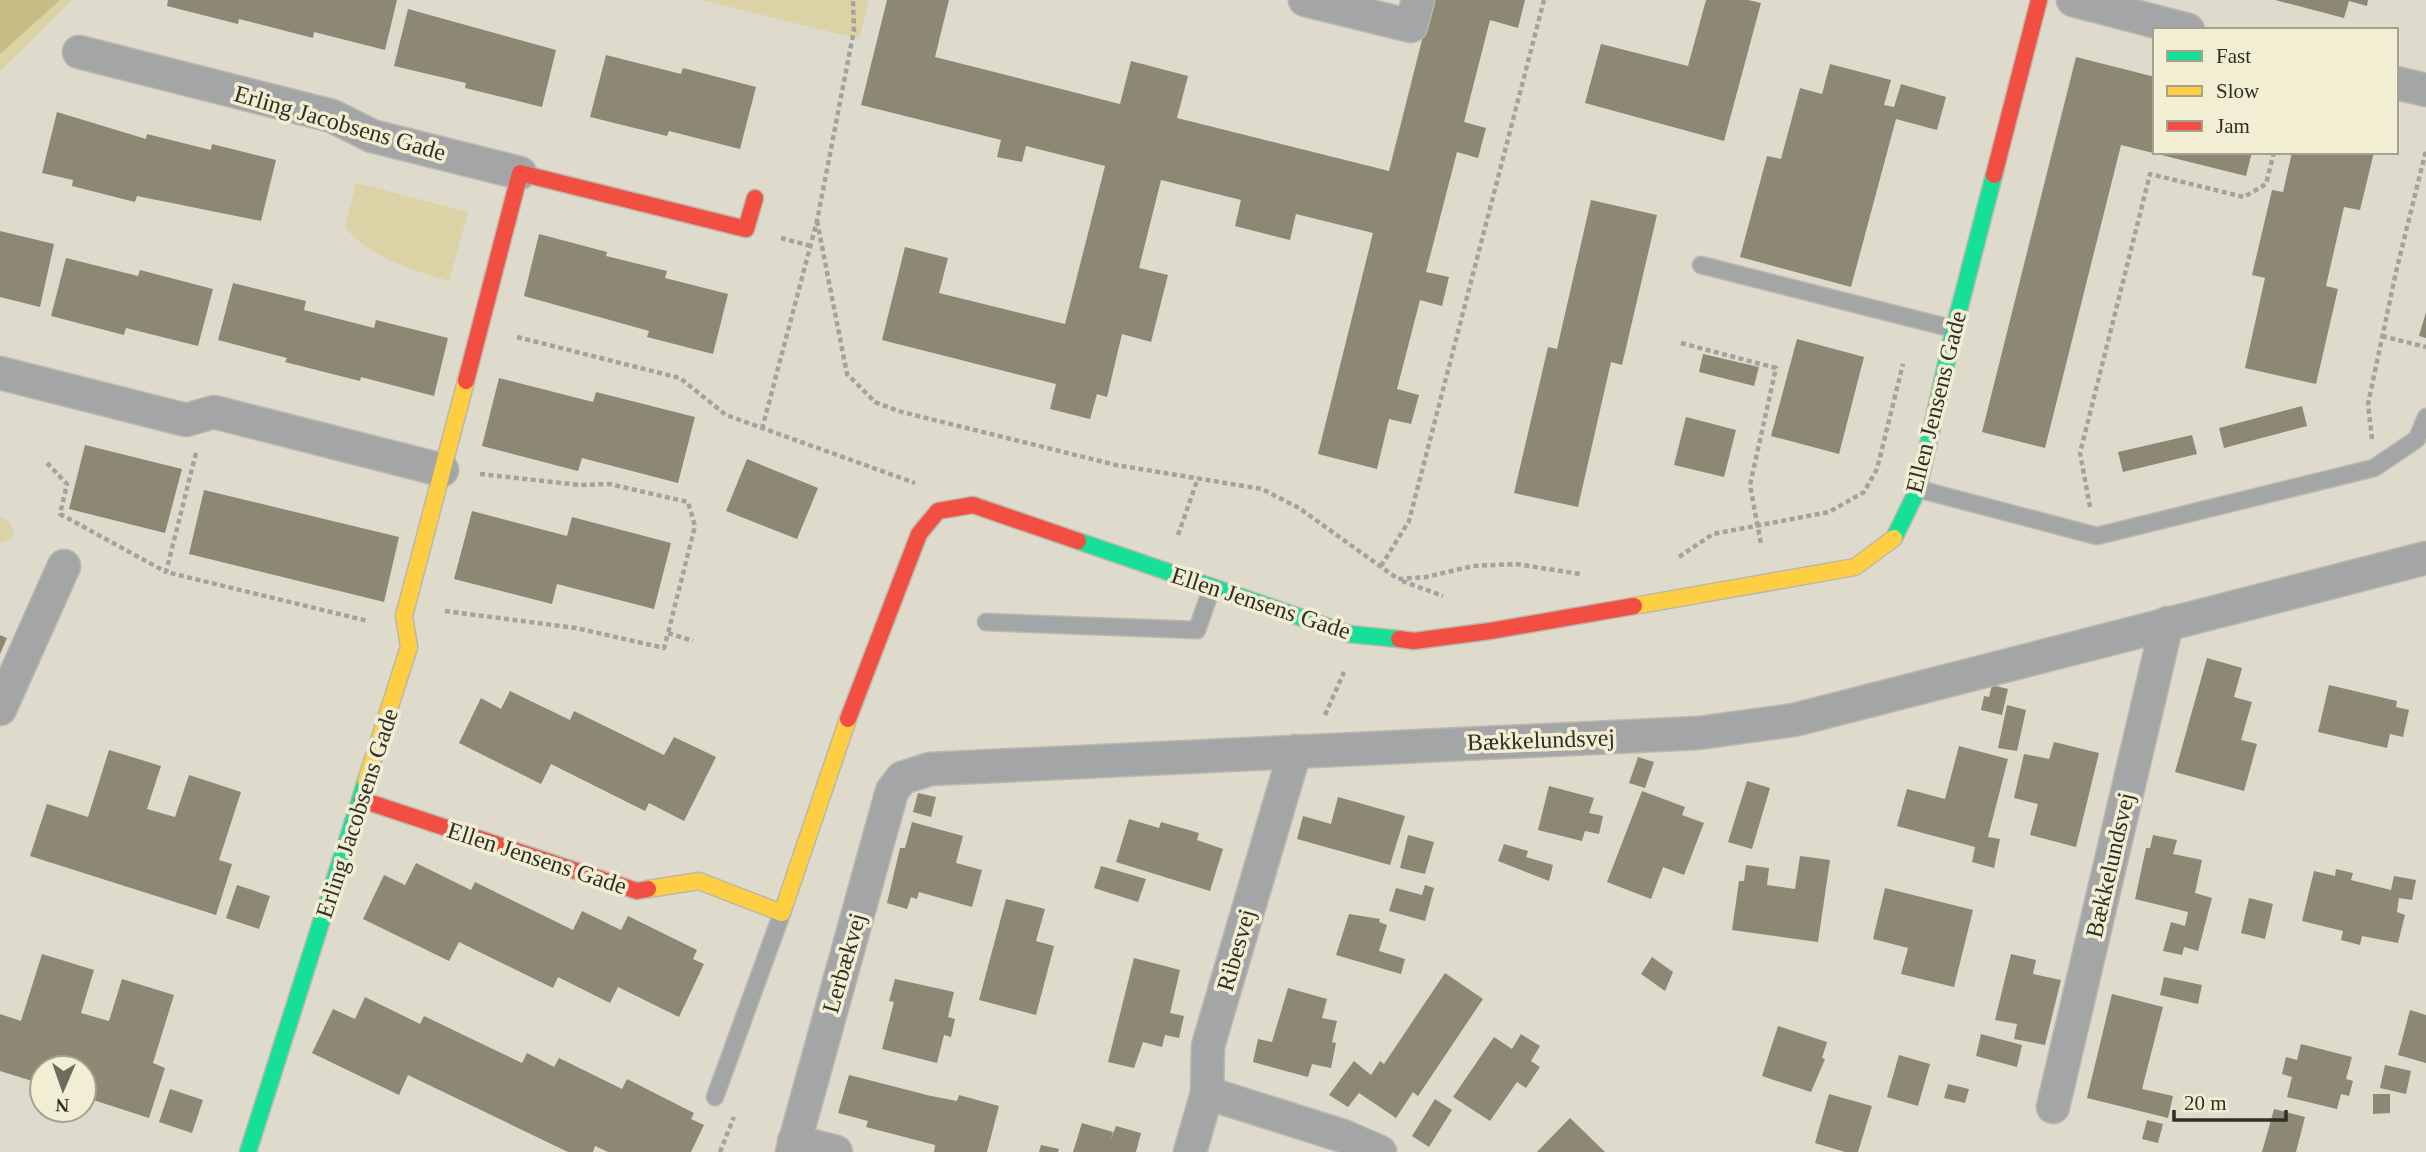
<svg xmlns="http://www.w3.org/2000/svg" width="2426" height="1152" font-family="Georgia,serif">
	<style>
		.green { fill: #dbd2a5 }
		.forest { fill: #c7bd84 }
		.building { fill: #8c8873 }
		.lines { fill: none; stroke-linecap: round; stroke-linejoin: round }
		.lane-casing { stroke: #bab8ad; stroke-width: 19 }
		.street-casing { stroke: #bab8ad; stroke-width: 35 }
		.fast-casing { stroke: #bab8ad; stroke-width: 19 }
		.slow-casing { stroke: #bab8ad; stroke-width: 19 }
		.jam-casing { stroke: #bab8ad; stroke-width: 19 }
		.path { stroke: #a2a29f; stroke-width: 4.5; stroke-dasharray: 5 3.5; stroke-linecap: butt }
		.lane { stroke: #a4a5a6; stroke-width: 16 }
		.street { stroke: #a4a5a6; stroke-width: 32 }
		.fast { stroke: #16e098; stroke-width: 16 }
		.slow { stroke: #ffcf43; stroke-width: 16 }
		.jam { stroke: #f24e42; stroke-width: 16 }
		.labels { text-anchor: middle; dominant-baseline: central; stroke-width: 7; stroke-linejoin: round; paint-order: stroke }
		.street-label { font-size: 24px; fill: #302f25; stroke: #f2eed4 }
	</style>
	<rect width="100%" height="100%" fill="#dedbcd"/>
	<!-- green -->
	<path class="green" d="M0,0H72L0,71Z
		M702,0H869L859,39Z
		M356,183L468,212L449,281C415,271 368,257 345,227Z
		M0,517L9,522L14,532L10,539L0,543Z"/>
	<!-- forest -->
	<path class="forest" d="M0,0H60L0,54Z"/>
	<!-- building -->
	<path class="building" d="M168,0H397L385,50L314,32L313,38L239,19L238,24L167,6Z
		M887,0H949L935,57L1120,104L1131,61L1188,76L1177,118L1389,171L1432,0H1525L1518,28L1490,20L1464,122L1486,128L1478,158L1457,152L1426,272L1449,277L1442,306L1420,300L1397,389L1419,395L1411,424L1389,419L1377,469L1318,454L1373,233L1296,214L1290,240L1235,226L1241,200L1161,180L1139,268L1168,275L1151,342L1122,334L1107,397L1097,394L1090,419L1050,409L1056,384L882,340L905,247L948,258L939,293L1065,324L1105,166L1026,146L1022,162L997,157L1001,140L861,105Z
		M1706,0H1748L1761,3L1724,141L1585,103L1601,44L1688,66Z
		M2275,0H2368L2367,6L2349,1L2344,18Z
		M408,9L556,50L542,107L465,88L466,83L394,66Z
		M606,55L681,74L683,68L756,87L740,149L669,131L667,136L590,117Z
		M2076,57L2155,77V152H2252L2246,176L2121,145L2045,448L1982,432Z
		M1830,64L1891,80L1884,105L1894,107L1901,84L1946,97L1937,130L1896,119L1851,287L1740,257L1767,156L1781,159L1800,88L1822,94Z
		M57,112L146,139L147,134L211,150L212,144L276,160L261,221L137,196L135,202L72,186L73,180L42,173Z
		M2292,152H2374L2360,210L2344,207L2326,286L2338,289L2316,384L2245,368L2265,278L2252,275L2272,190L2283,192Z
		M1591,200L1657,215L1622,365L1611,362L1578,507L1514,493L1548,347L1557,349Z
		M0,231L54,244L40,307L0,297Z
		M539,234L607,252L606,256L667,271L665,278L728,294L713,354L647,337L649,331L524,296Z
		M66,258L138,276L140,270L213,289L198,346L126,328L124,335L51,316Z
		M233,283L306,301L304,310L374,328L376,320L448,338L434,396L361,377L360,381L285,362L287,358L218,340Z
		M2426,312V338L2419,336Z
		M1797,339L1864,357L1839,454L1771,436Z
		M1703,354L1759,367L1754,386L1699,372Z
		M499,378L593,402L596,392L695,417L678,483L582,458L578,471L482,446Z
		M2302,406L2307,426L2224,448L2219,428Z
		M1686,417L1736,430L1724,477L1674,465Z
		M2192,435L2197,454L2123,472L2118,452Z
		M85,445L182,469L165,533L69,509Z
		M747,459L818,488L797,539L726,511Z
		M204,490L399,537L384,602L189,554Z
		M472,511L567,536L572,517L671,543L654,609L557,584L552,604L454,579Z
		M0,635L7,638L0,654Z
		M2207,658L2242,668L2234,697L2252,702L2241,740L2257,744L2244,791L2175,772Z
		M1992,685L2008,689L2002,715L1981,710L1984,696L1989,697Z
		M2329,685L2397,701L2396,707L2409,710L2403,737L2390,734L2387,748L2318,732Z
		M510,691L570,720L574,711L664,755L674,737L716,757L684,821L649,803L645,811L551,764L541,784L459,743L481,698L501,709Z
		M2007,705L2026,710L2017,751L1998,748Z
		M2054,742L2099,753L2076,847L2030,835L2038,804L2014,798L2024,754L2049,759Z
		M1959,746L2008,759L1988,837L2000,839L1994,868L1972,862L1975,847L1897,826L1907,789L1945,799Z
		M109,750L161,766L147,809L175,817L189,775L241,792L219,860L232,864L216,915L30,856L47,804L88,817Z
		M1638,757L1654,762L1645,788L1629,783Z
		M1747,781L1770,788L1752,849L1728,842Z
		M1549,786L1594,798L1589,813L1603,816L1599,834L1585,831L1582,841L1538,830Z
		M1642,791L1685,807L1682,815L1704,823L1684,875L1663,867L1651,899L1607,882Z
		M918,793L936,797L931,817L913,812Z
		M1338,797L1405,816L1390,865L1297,839L1303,816L1331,824Z
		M1129,819L1159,828L1161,822L1199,833L1197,840L1223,849L1210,891L1116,862Z
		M912,822L963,836L956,863L982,870L972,907L919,892L917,899L911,897L907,909L887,903L900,848H905Z
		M1408,835L1434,842L1425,874L1400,868Z
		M2153,835L2177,840L2173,854L2202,860L2195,893L2212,898L2198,951L2184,947L2182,955L2163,951L2171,922L2185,926L2188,912L2135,899L2146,848H2150Z
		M1504,844L1528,851L1526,857L1553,865L1549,881L1498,861Z
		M1800,856L1830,860L1818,942L1732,930L1739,881H1744L1746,865L1769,868L1767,885L1795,889Z
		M416,863L471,890L475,882L573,930L582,911L621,930L628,916L697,950L693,959L704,964L679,1017L618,987L610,1003L558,977L553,988L459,942L449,961L363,919L384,875L405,885Z
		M1101,866L1146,879L1138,902L1094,888Z
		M2336,869L2353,873L2351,880L2391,890L2394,876L2416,880L2412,900L2399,898L2397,912L2405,915L2398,943L2362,936L2360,945L2341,940L2343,931L2302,921L2314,871L2335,876Z
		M237,885L270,896L259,929L226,918Z
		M1425,885L1434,888L1425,921L1389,911L1396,888L1422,895Z
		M1885,888L1973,910L1954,987L1901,974L1908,948L1873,939Z
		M2249,898L2273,904L2265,939L2241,933Z
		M1006,899L1045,909L1036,941L1054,946L1036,1015L979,1000Z
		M1349,914L1380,919L1379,922L1387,925L1379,951L1405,959L1401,974L1336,955Z
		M42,954L94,970L81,1013L109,1021L122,979L174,995L153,1063L165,1068L149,1118L84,1097V1068H42V1084L0,1071V1014L21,1021Z
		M2011,954L2036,960L2033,974L2061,980L2045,1045L2014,1039L2017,1024L1995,1020Z
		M1652,957L1673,972L1665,991L1641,974Z
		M1134,958L1180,970L1170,1013L1184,1016L1179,1038L1165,1035L1162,1047L1143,1042L1134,1068L1108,1062Z
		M1445,973L1483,999L1418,1096L1413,1092L1396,1118L1359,1093L1348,1107L1329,1095L1354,1061L1371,1075L1380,1061L1384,1064Z
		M2164,977L2202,985L2198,1004L2160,995Z
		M895,979L954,992L948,1017L955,1019L951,1037L944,1035L937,1063L882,1049L894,1002L889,1001Z
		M1288,988L1327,999L1322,1018L1337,1021L1332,1042L1336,1043L1331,1068L1312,1064L1308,1077L1253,1062L1258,1039L1272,1042Z
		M2112,994L2163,1007L2142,1089L2173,1096L2168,1118L2087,1098Z
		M365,997L420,1024L424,1016L522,1063L527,1053L554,1067L559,1058L622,1089L627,1079L694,1113L691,1119L704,1125L691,1152H608L595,1146L593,1152H568L408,1075L399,1095L312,1053L333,1009L355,1019Z
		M2410,1010L2426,1015V1063L2398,1055Z
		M1778,1026L1827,1042L1822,1058L1825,1059L1811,1092L1762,1076Z
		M1521,1034L1540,1046L1531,1061L1540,1067L1526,1088L1517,1082L1490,1121L1453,1097L1494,1037L1512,1049Z
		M1981,1034L2022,1045L2017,1067L1976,1056Z
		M2301,1044L2352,1057L2346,1079L2353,1081L2349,1096L2341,1094L2337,1109L2287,1097L2292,1077L2282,1074L2286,1057L2297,1060Z
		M1899,1055L1930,1064L1918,1106L1887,1097Z
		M2385,1065L2411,1071L2406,1094L2380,1088Z
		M849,1075L931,1096L957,1101L959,1095L999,1106L987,1152H934L935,1145L866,1127L868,1121L838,1113Z
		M1948,1084L1969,1089L1965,1103L1944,1098Z
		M170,1089L203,1100L192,1133L159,1122Z
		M1829,1094L1872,1106L1858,1152H1845L1815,1143Z
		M2373,1094H2390V1113L2373,1114Z
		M1435,1099L1452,1110L1429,1147L1412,1136Z
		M2274,1109L2305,1117L2296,1152H2262Z
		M1570,1118L1605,1152H1537Z
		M2147,1120L2163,1124L2158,1143L2142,1139Z
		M1082,1123L1113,1132L1110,1141L1116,1126L1141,1133L1136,1152H1073Z
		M1041,1145L1059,1149L1058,1152H1039Z"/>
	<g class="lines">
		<defs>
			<path id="lane" d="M1701,265L1954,329
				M1918,489L2097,536L2374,468L2417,439L2426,417
				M986,622L1197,630L1212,587
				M715,1097L782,913"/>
			<path id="street" d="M1305,0L1411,26L1418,0
				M2073,0L2188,30
				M79,52L332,116L372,136L520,173
				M2396,83L2426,90
				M0,373L186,420L214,412L442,470
				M0,709L64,566
				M1207,1093L1343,1136L1380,1152
				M2053,1107L2167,623
				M794,1141L836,1152
				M792,1152L892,791L902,778L930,769L1698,733L1794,720L2426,558
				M1190,1152L1207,1093L1208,1046L1295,751"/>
			<path id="fast" d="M1894,538L1918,489L1954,329L1994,175
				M1078,541L1349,634L1399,639
				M248,1152L366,781"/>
			<path id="slow" d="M1634,606L1855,567L1894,538
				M366,781L409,647L404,616L466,381
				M648,889L699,881L782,913L848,719"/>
			<path id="jam" d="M1994,175L2039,0
				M466,381L520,173L746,229L755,198
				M1399,639L1414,641L1490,631L1634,606
				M848,719L919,534L938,511L973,505L1078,541
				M362,800L637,891L648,889"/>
		</defs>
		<!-- lane casing -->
		<use href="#lane" class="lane-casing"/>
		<!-- street casing -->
		<use href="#street" class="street-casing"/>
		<!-- fast casing -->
		<use href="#fast" class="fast-casing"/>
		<!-- slow casing -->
		<use href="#slow" class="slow-casing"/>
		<!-- jam casing -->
		<use href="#jam" class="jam-casing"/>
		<!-- path -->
		<path class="path" d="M817,221L847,374L875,402L898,411L1116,465L1262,489L1299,508L1398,579L1426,577L1473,566L1516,564L1580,574
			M781,238L811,246
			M2382,336L2426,347
			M517,337L680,378L726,415L915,483
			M1681,343L1776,368L1750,485L1761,544
			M762,429L817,221L854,30L853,0
			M2372,439L2368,404L2396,272L2426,150
			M196,453L166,572L368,621
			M47,463L67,484L60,514L166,572
			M480,474L580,485L609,484L688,502L695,526L668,633
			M2090,507L2080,453L2150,174L2244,197L2266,184L2274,152
			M1178,535L1198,478
			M1679,557L1713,534L1829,512L1864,492L1877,469L1903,364
			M1381,566L1409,521L1544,0
			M1402,581L1443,596
			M445,611L576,628L664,648L668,633L693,641
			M1325,715L1344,672
			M720,1152L734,1117"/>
		<!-- lane -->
		<use href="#lane" class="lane"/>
		<!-- street -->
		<use href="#street" class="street"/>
		<!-- fast -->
		<use href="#fast" class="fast"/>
		<!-- slow -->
		<use href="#slow" class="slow"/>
		<!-- jam -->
		<use href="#jam" class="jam"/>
	</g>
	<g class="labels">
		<!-- street labels -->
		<g class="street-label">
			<text transform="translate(340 123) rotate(16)">Erling Jacobsens Gade</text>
			<text transform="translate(1936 402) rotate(-76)">Ellen Jensens Gade</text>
			<text transform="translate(1261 603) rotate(18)">Ellen Jensens Gade</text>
			<text transform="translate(1541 740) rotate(-2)">Bækkelundsvej</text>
			<text transform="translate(357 813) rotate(-72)">Erling Jacobsens Gade</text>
			<text transform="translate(537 858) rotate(18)">Ellen Jensens Gade</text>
			<text transform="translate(2110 865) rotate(-77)">Bækkelundsvej</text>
			<text transform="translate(1236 950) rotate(-74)">Ribesvej</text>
			<text transform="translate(844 963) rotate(-74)">Lerbækvej</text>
		</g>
	</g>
	<!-- legend -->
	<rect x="2153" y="28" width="245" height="126" fill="#f2eed4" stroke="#a4a28e" stroke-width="2"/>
	<rect x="2167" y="51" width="35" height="10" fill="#16e098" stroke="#a4a28e" stroke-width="2"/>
	<text x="2216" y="63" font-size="21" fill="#302f25">Fast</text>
	<rect x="2167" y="86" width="35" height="10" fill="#ffcf43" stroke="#a4a28e" stroke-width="2"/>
	<text x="2216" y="98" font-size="21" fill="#302f25">Slow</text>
	<rect x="2167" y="121" width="35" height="10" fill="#f24e42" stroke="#a4a28e" stroke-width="2"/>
	<text x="2216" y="133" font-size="21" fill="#302f25">Jam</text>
	<!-- north arrow -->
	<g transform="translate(63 1089) rotate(182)"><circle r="33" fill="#f2eed4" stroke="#a4a28e" stroke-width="2"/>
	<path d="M0-5L12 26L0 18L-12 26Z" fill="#6d6b60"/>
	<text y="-10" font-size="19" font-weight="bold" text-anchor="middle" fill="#302f25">N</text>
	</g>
	<!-- scale -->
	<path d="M2174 1110v10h112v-10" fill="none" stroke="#302f25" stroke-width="3.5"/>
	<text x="2184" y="1110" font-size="21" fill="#302f25" stroke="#f2eed4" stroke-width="5" paint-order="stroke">20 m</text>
</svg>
